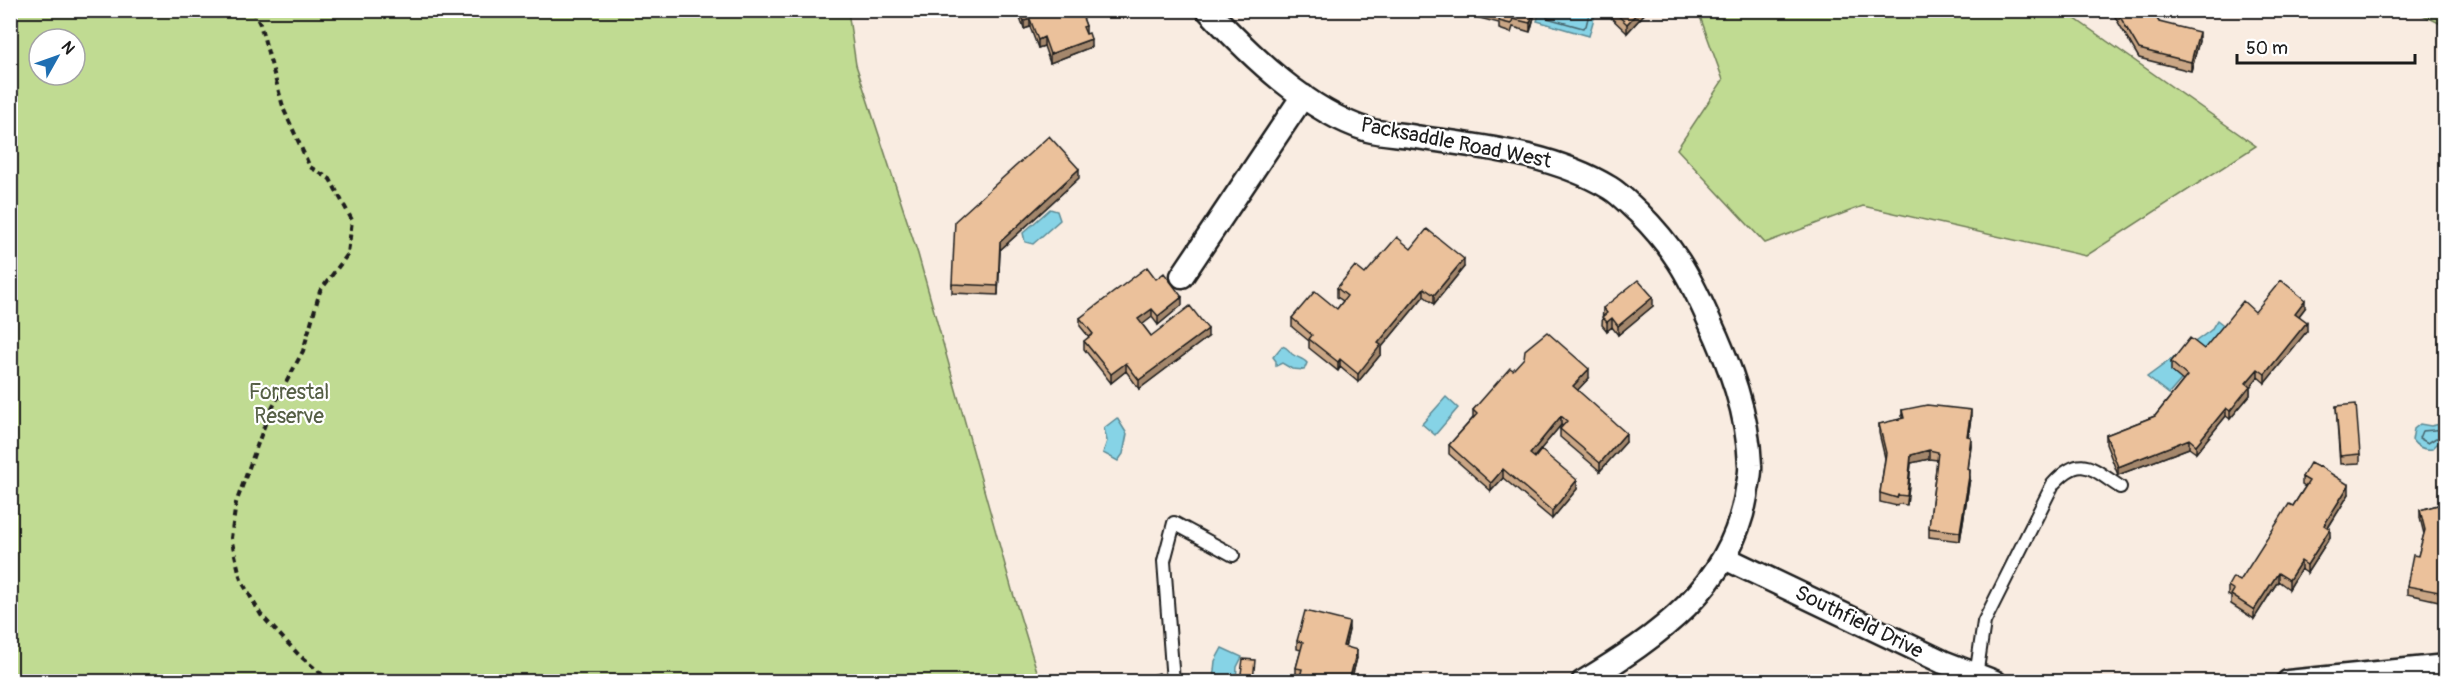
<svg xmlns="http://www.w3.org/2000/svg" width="2456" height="692" font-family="Pangolin,sans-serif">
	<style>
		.green { fill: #c0db92; stroke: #6e7c57; stroke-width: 1.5; fill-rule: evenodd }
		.water { fill: #86d3e6; stroke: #5c8a95; stroke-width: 1.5 }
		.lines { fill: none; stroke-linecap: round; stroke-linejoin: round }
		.shore { stroke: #46656d; stroke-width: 1.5 }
		.service-casing { stroke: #1c1c1c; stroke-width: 16 }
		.minor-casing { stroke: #1c1c1c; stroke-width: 27 }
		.path { stroke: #1c1c1c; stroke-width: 4; stroke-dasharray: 6 4.5; stroke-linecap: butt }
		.service { stroke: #fff; stroke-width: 12 }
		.minor { stroke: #fff; stroke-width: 22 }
		.wall { fill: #caa685; stroke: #1c1c1c; stroke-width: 1.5 }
		.shaded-wall { fill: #a4876c; stroke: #1c1c1c; stroke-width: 1.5 }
		.building { fill: #ebc19b; stroke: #1c1c1c; stroke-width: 1.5 }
		.labels { text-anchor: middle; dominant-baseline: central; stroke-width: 4.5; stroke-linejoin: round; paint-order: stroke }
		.street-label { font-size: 21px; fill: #1c1c1c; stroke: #fff }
		.park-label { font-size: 21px; fill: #555f45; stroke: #fff }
	</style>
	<rect width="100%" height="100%" fill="#f9ece1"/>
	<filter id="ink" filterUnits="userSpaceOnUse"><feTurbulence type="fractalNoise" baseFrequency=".0167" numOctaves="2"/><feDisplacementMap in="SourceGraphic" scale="12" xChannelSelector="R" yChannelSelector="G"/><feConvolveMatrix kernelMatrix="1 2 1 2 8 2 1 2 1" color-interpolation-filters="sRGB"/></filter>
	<g filter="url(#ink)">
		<!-- green -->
		<path class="green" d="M10,11H848L856,65L918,254L1012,590L1040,681H11ZM39,39H75V75H39Z
			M1698,11H2064L2256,146L2086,256L1863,206L1765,243L1677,149L1723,80Z
			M2415,11H2445V26Z"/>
		<!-- water -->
		<path class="water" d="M1540,11L1569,12L1570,11H1596L1589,36L1537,21Z
			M1050,209L1057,211L1060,220L1033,244L1025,242L1023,233Z
			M2217,320L2226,327L2169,394L2147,377L2211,330Z
			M1282,346C1289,348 1288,350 1292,354C1297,358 1303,358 1307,363L1304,370L1292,369L1282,363L1276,366V361L1273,357Z
			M1446,397L1458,408L1435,435L1422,424Z
			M1117,418L1127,434L1123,454L1118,461L1103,453L1107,441L1104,428Z
			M2445,423V445L2437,444L2432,449C2424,450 2417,447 2412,440L2414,429L2420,424L2431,426Z
			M1222,648L1242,657L1237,667L1236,681L1213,680L1215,661Z"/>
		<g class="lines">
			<!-- shore -->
			<path class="shore" d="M1546,10L1547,18L1583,28L1586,26L1590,10
				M2446,429L2422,431L2419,438L2428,443L2436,438L2446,439"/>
			<defs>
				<path id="service" d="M1976,676L1984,622L2053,484C2081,453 2091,468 2120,487
					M1173,682L1164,561L1174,523L1233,555"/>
				<path id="minor" d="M1208,10C1251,56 1307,111 1368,130C1383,134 1400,134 1416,137C1481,147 1552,153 1610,188C1620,194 1629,204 1638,212C1673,247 1688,273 1708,318C1730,365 1748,413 1750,465C1751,475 1747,486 1746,496C1730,587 1657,637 1583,682
					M1182,276L1303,96
					M1725,558L1943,662L1995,682
					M2288,682L2446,666"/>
			</defs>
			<!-- service casing -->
			<use href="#service" class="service-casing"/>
			<!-- minor casing -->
			<use href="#minor" class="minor-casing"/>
			<!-- path -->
			<path class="path" d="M253,10L260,24L284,110L310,167L330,179L352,220L348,254L320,291L303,351L268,416L236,503L231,538L241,580L261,615L299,655L331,682
				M411,10L449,18L476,13"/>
			<!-- service -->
			<use href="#service" class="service"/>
			<!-- minor -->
			<use href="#minor" class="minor"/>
		</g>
		<!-- wall -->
		<path class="wall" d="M1017,10H1080L1086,26V34L1091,47L1050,63L1044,46L1038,48L1030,27L1024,29Z
			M1460,10H1536L1530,32L1513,27L1511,33L1499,29V23L1460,13Z
			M1603,10H1648L1627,33Z
			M2111,10H2152L2159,22L2199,41L2191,71L2139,58Z
			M1079,178L1000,250L998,295L952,293V284Z
			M1411,249L1464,267L1434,304L1424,296L1381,348V354L1358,382L1340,367L1338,371L1309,348V341L1292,327V318L1337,309L1343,301L1337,297V288L1365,274Z
			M1156,279L1182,305L1158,325L1152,317L1142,324L1151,336L1208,337L1139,389L1126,371L1111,383L1084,349V341L1089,337L1080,326V318Z
			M1653,306L1618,335L1612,327L1607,331L1602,325L1603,308Z
			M2305,308L2299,316L2307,331L2265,383L2258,377L2250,387V395L2230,419L2226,416L2196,453L2189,448L2118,475L2106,444V435L2155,416L2183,381L2171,371V362L2204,349L2255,312Z
			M1513,370L1589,378L1577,390L1626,442L1600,471L1560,437V429L1563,426L1561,425L1534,457L1577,489L1552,519L1503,478L1491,491L1449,454V445L1473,418V410Z
			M2336,406L2360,454V463L2340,464Z
			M1902,410L1971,418L1968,436L1971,445L1968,470L1970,478L1960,541L1929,537V528L1937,460L1929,459L1911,463L1907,505L1898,504L1897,506L1880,502V493L1885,458L1879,433V424L1902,419Z
			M2302,477L2349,494L2328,528L2330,537L2307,573L2301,569L2289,589L2278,581L2254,619L2231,604V597L2228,595V586L2240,581L2293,506L2305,487L2302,485Z
			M2445,503L2439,601L2407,594V586L2418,556L2424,534L2420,518V510Z
			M1349,630L1345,647L1357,658L1351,681H1299L1300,677L1296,676V668L1301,650L1297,649V641Z"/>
		<!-- shaded-wall -->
		<path class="shaded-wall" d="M1534,10H1536L1530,32V23Z
			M1640,10H1648L1627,33V24Z
			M1030,19V27L1024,29V21Z
			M2199,32V41L2191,71V62Z
			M1044,37V46L1038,48V40Z
			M1091,39V47L1050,63V54Z
			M1079,169V178L1000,250L998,295L1000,242Z
			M1464,259V267L1434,304V295Z
			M1424,288V296L1381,348V354L1358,382V374L1378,343Z
			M1182,297V305L1158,325V316Z
			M1653,297V306L1618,335V326Z
			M2305,300V308L2295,321V313Z
			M1152,309V317L1138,328V319Z
			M1612,318V327L1607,331V322Z
			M2307,322V331L2265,383V374Z
			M1208,329V337L1139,389V380Z
			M1340,359V367L1338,371V362Z
			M1126,363V371L1111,383V374Z
			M1589,369V378L1573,395V386Z
			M2258,369V377L2250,387V395L2230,419V411L2246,383Z
			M2226,408V416L2196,453V445Z
			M1971,410V418L1967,445V436Z
			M1561,416V425L1530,462V454Z
			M1626,433V442L1600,471V463Z
			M1971,437V445L1967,478V469Z
			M2189,439V448L2118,475V467Z
			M1929,450V459L1911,463L1907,505L1911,455Z
			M1503,469V478L1491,491V483Z
			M1970,470V478L1960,541V532Z
			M1577,480V489L1552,519V511Z
			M2349,485V494L2324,534V525Z
			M2330,529V537L2307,573V565Z
			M2301,561V569L2289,589V580Z
			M2445,564V572L2439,601V592Z
			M2278,573V581L2254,619V610Z
			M1349,622V630L1343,655V646Z
			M1357,650V658L1351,681H1349Z"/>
		<!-- building -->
		<path class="building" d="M1020,10H1080L1086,26L1083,27L1086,34L1089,33L1091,39L1050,54L1044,37L1038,40L1030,19L1024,21Z
			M1483,10H1534L1530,23L1513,19L1511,24L1499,21L1501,15Z
			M1612,10H1640L1627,24Z
			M2116,10H2152L2159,22L2199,32L2191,62L2139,49Z
			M1049,136L1079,169L1000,242L998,286L952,284L955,221Z
			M1427,229L1464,259L1434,295L1424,288L1378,343L1381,345L1358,374L1340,359L1338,362L1309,339L1312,335L1292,318L1315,291L1337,309L1347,296L1337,288L1355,266L1365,274L1397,237L1411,249Z
			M1147,267L1156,279L1164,273L1182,297L1158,316L1152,309L1138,319L1151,336L1190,306L1208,329L1139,380L1126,363L1111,374L1084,341L1093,334L1080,318Z
			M1638,280L1653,297L1618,326L1612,318L1607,322L1602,317L1607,313L1603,308Z
			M2281,280L2305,300L2295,313L2307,322L2265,374L2258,369L2246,383L2250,386L2230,411L2226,408L2196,445L2189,439L2118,467L2106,435L2155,416L2187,376L2171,362L2190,338L2204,349L2243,301L2255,312Z
			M1547,332L1589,369L1573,386L1626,433L1600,463L1560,429L1567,421L1561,416L1530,454L1535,458L1541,450L1577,480L1552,511L1503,469L1491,483L1449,445L1477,414L1473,410L1510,368L1513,370L1524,358L1525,350Z
			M2356,404L2360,454L2340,456L2336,406Z
			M1927,405L1971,410L1967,436L1971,437L1967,469L1970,470L1960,532L1929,528L1938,452L1929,450L1911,455L1907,496L1898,495L1897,498L1880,493L1886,453L1879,424L1904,418L1902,410Z
			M2310,463L2318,467L2319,466L2349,485L2324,525L2330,529L2307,565L2301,561L2289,580L2278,573L2254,610L2231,595L2234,590L2228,586L2233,577L2240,581L2289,504L2293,506L2309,481L2302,477Z
			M2445,503V564L2439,592L2407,586L2413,555L2418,556L2425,530L2420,510Z
			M1305,611L1349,622L1343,646L1357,650L1349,681L1343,680V681H1299L1302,669L1296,668L1303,642L1297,641Z
			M1243,659L1255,660L1253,681H1240Z
			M1159,673L1161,681H1137L1136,680Z"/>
	</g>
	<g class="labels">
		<!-- street labels -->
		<g class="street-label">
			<text transform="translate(1456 143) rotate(11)">Packsaddle Road West</text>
			<text transform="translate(1859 622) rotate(26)">Southfield Drive</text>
		</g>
		<!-- park labels -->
		<g class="park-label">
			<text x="289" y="392">Forrestal<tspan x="289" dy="24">Reserve</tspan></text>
		</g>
	</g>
	<!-- margin -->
	<rect width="2456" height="692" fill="none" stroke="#fff" stroke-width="36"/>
	<rect x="18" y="18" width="2420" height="656" fill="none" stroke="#1c1c1c" stroke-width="2" filter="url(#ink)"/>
	<!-- north arrow -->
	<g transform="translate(57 57) rotate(50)"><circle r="28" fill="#ffffff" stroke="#a4a4a4" stroke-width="1.5"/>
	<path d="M0-4.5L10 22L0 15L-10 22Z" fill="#1f6fb2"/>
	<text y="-9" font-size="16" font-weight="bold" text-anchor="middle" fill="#1c1c1c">N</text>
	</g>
	<!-- scale -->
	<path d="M2237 54v9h178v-9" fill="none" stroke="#1c1c1c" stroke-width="3"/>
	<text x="2246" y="54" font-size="18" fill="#1c1c1c" stroke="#ffffff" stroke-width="4.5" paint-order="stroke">50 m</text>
</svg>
